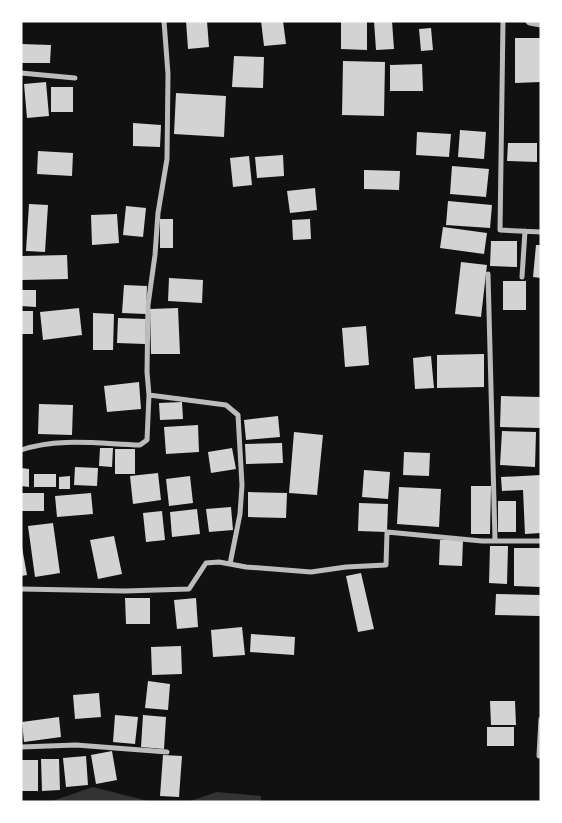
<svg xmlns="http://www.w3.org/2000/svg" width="562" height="823" font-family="Spectral,serif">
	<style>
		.water { fill: #333 }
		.building { fill: #d3d3d3 }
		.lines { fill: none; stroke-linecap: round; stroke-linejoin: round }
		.minor { stroke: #bcbcbc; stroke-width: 5 }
		.tertiary { stroke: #bcbcbc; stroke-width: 9 }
	</style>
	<rect width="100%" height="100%" fill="#111"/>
	<!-- water -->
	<path class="water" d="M93,787L152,802H49Z
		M217,792L261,796V802H187Z"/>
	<!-- building -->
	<path class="building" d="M186,21H207L209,47L188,49Z
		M261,21H283L286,44L264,46Z
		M341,21H367V50L341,49Z
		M374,21H392L394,49L376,50Z
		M431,28L433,50L421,51L419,29Z
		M515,38H541V82L515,83Z
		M21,44L51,45L50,63H21Z
		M234,56L264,57L263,88L232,87Z
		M343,61L385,62L384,116L342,115Z
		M422,64L423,91H390V65Z
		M46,82L49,116L27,118L24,84Z
		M51,87H73V112H51Z
		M176,93L226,96L224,137L174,134Z
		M133,123L161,125L160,147L133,146Z
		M460,130L486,132L484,159L458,157Z
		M417,132L451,134L449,157L416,155Z
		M508,143H537V162L507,161Z
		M38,151L73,153L72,176L37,174Z
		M283,155L284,176L257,178L255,157Z
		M249,156L252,185L233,187L230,158Z
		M452,166L489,169L486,197L450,194Z
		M364,170L400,171L399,190L364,189Z
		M315,188L317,210L290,213L287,191Z
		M448,201L492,205L490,228L446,225Z
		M29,204L48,205L45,252L26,251Z
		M126,206L146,208L143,237L123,235Z
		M117,214L119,243L92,245L91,215Z
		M160,219H173V248H160Z
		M310,219L311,239L293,240L292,220Z
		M443,227L487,233L484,254L440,248Z
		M491,241H517V267L490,266Z
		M536,245H541V278L533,277Z
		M67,255L68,279L22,280V256Z
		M461,262L487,265L481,317L455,314Z
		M169,278L203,280L202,303L168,301Z
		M503,281H526V310H503Z
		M124,285L147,286L146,314L122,313Z
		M21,290H36V307L21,306Z
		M79,308L82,335L43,340L40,312Z
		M178,308L180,354H151L150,309Z
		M21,311H33V334H21Z
		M93,313L114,314L113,350H93Z
		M118,318L146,319L145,344L117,343Z
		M366,326L369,365L345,367L342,328Z
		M484,354V387L437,388V355Z
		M431,356L434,388L415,389L413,358Z
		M139,382L141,409L107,412L104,386Z
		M501,396L541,397V428L500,427Z
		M182,402L183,419L160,420L159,403Z
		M39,404L73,405L72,435L38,434Z
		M278,416L280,437L246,440L244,420Z
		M198,425L199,452L166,454L164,427Z
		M502,431L536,432L535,467L500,465Z
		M294,432L323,435L317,495L289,493Z
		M282,443L283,463L246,464L245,444Z
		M100,448H113L112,467L99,466Z
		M232,448L236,469L211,473L208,452Z
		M115,449H135V474H115Z
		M404,452L430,453L429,476L403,475Z
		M75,467L98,468L97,486L74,485Z
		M21,468L29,469V487L21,486Z
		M364,470L390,472L388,499L362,497Z
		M158,473L161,500L133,504L130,476Z
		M34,474H56V487H34Z
		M541,475V533L525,534L523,490L502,491L501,477Z
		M70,476V489H59V477Z
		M190,476L193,503L169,506L166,479Z
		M471,486H491L490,534H471Z
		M399,487L441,489L439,527L397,524Z
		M248,492L287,493L286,518L248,517Z
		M21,493H44V511H21Z
		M91,493L93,514L57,517L55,496Z
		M498,501H516V532H498Z
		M359,503L388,504L387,532L358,531Z
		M231,507L233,530L209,532L206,509Z
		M197,509L200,534L172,537L170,512Z
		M162,511L165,540L146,542L143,513Z
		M53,523L60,573L35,577L28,526Z
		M114,536L122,574L98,579L90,540Z
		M440,540H463L462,566L439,565Z
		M21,542L27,575L21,576Z
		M490,546H508L507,584L489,583Z
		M514,548H541V587L514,586Z
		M361,573L374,629L358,632L346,576Z
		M496,594L540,595V616L495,615Z
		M125,598H150V624H126Z
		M196,598L198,627L177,629L174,600Z
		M242,627L245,655L213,657L211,630Z
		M251,634L295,637L294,655L250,652Z
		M181,646L182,674L152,675L151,647Z
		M148,681L170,684L168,710L145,708Z
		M99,693L101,717L75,719L73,695Z
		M490,701H515L516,725H491Z
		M115,715L138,717L135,744L113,742Z
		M143,715L166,717L164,749L141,747Z
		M59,717L61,737L24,742L22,722Z
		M487,727H514V746H487Z
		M112,751L117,780L96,784L91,755Z
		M163,755L182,756L179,797L160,796Z
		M86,756L88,785L66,787L63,758Z
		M41,759H59L60,790L42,791Z
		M21,760H38V791H21Z"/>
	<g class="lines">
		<!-- minor -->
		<path class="minor" d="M503,21L500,230L541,232
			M21,73L75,78
			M488,274L495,540
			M522,277L525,231
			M149,395L226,405L238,415L242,485L240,514L230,564
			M21,450C58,437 101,444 140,445L147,440L149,395L147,372L148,305L155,255L158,213L167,159L168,74L164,21
			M21,589L125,591L189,589L206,563L219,562L246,567L311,572L346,567L386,565L387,532L482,541H541
			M21,747L76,745L167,752
			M539,756L541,719"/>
		<!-- tertiary -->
		<path class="tertiary" d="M530,21L541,23"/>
	</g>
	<!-- border -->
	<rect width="562" height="823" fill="none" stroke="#ffffff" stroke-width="45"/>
</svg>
